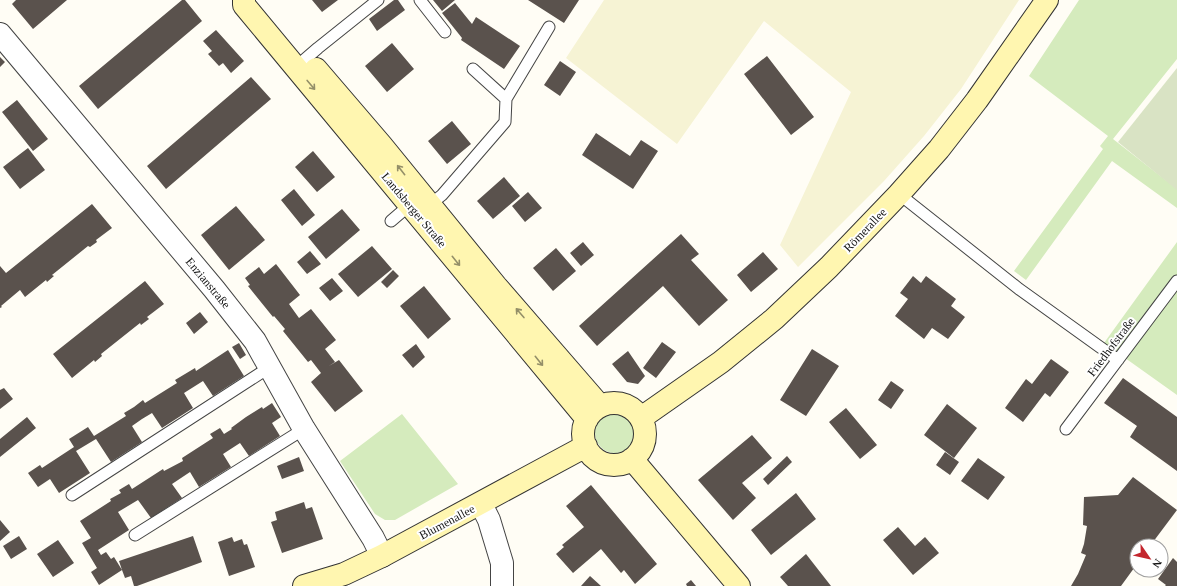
<svg xmlns="http://www.w3.org/2000/svg" width="1177" height="586" font-family="Georgia,serif">
	<style>
		.farmland { fill: #f6f3d4 }
		.green { fill: #d5ebbd }
		.cemetery { fill: #d9e3c4 }
		.building { fill: #5a524d }
		.lines { fill: none; stroke-linecap: round; stroke-linejoin: round }
		.lane-casing { stroke: #444; stroke-width: 13 }
		.street-casing { stroke: #444; stroke-width: 24 }
		.secondary-casing { stroke: #333; stroke-width: 24 }
		.lane { stroke: #fff; stroke-width: 11 }
		.street { stroke: #fff; stroke-width: 22 }
		.secondary { stroke: #fff6b0; stroke-width: 22 }
		.oneway { stroke: #948f68 }
		.labels { text-anchor: middle; dominant-baseline: central; stroke-width: 4; stroke-linejoin: round; paint-order: stroke }
		.street-label { font-size: 12px; fill: #111; stroke: #fff }
	</style>
	<rect width="100%" height="100%" fill="#fffdf5"/>
	<!-- farmland -->
	<path class="farmland" d="M604,0H1019L961,89L924,136L884,181L798,267L780,245L851,92L764,21L677,144L566,58Z"/>
	<!-- green -->
	<path class="green" d="M1079,0H1177V59L1113,139L1177,189V208L1112,161L1026,280L1014,271L1103,149L1100,146L1108,136L1029,76Z
		M1177,242V395L1104,343Z
		M595 433a20 20 0 1 1 40 0a20 20 0 1 1-40 0Z
		M402,414L458,484L395,520H385L375,514L340,461Z"/>
	<!-- cemetery -->
	<path class="cemetery" d="M1177,68V190L1118,142Z"/>
	<!-- building -->
	<path class="building" d="M16,0H67L33,29L12,4Z
		M182,0H185L202,21L98,109L79,86Z
		M312,0H338L322,12Z
		M394,0H398L405,10L377,31L369,19Z
		M433,0H455L442,11Z
		M528,0H579L564,23Z
		M455,3L472,24L476,17L520,46L504,69L461,40L462,38L442,13Z
		M216,30L244,61L231,73L223,63L219,66L208,54L212,51L203,41Z
		M392,43L414,69L387,92L365,66Z
		M767,56L814,117L791,135L744,74Z
		M0,57L5,62L0,67Z
		M560,61L576,72L560,96L544,85Z
		M251,77L271,99L166,189L147,166Z
		M17,100L48,139L33,151L2,112Z
		M452,121L471,144L447,164L428,141Z
		M596,133L630,156L641,140L658,151L633,189L582,155Z
		M28,148L45,170L20,189L3,167Z
		M313,151L335,177L317,192L295,167Z
		M504,177L520,196L493,219L477,201Z
		M294,189L315,215L302,226L281,200Z
		M528,192L542,208L525,222L512,206Z
		M92,204L112,228L96,240L97,242L90,247L88,246L52,275L54,276L47,282L46,280L25,297L20,290L1,306L2,307L0,308V266L6,273Z
		M236,206L265,240L229,270L201,235Z
		M342,209L360,230L326,259L308,237Z
		M681,234L699,254L691,260L728,300L699,326L663,286L597,346L579,326Z
		M583,242L594,255L581,266L570,253Z
		M372,246L392,269L358,297L338,274Z
		M556,248L576,271L553,291L533,268Z
		M310,251L321,264L307,274L297,262Z
		M763,252L778,269L751,292L737,275Z
		M276,264L300,295L289,304L299,318L311,309L336,340L325,349L335,362L329,366L339,360L363,391L335,412L311,382L321,373L311,360L308,362L283,331L285,329L274,316L273,317L248,286L250,285L245,278L259,267L264,274Z
		M393,270L399,276L387,288L381,282Z
		M913,276L921,283L926,276L956,299L951,306L965,317L948,339L932,328L924,339L895,316L908,299L900,293Z
		M332,278L343,291L330,301L319,288Z
		M145,281L164,304L147,317L149,319L141,325L140,323L101,354L102,356L95,362L94,360L72,378L53,354Z
		M424,286L451,319L428,339L400,306Z
		M200,312L208,322L194,334L186,323Z
		M662,342L676,352L656,378L643,368Z
		M239,343L246,355L240,359L232,347Z
		M416,344L425,357L413,368L402,355Z
		M812,349L839,366L806,416L780,400Z
		M228,350L244,376L213,396L203,381L184,393L193,408L162,428L152,413L142,419L132,426L142,442L111,462L96,439L76,451L90,473L59,493L50,479L38,487L28,473L40,465L42,468L74,447L69,439L88,427L94,436L126,416L124,413L134,407L143,400L145,403L177,383L175,380L195,368L196,371Z
		M628,351L645,376L638,384L627,382L612,364Z
		M1051,359L1069,372L1050,397L1045,393L1023,422L1005,408L1026,379L1032,384Z
		M1123,378L1177,417V471L1130,437L1137,426L1104,403Z
		M891,381L904,390L891,409L878,400Z
		M4,388L13,399L0,409V390Z
		M272,403L281,417L272,423L280,436L249,456L240,443L223,454L231,467L199,487L190,472L172,484L182,498L151,518L138,500L118,512L129,530L98,550L101,555L106,552L111,559L114,557L122,570L119,561L193,536L202,562L137,586H134L131,576L125,578L122,570L99,585L91,572L97,568L82,543L91,538L80,521L111,501L110,499L121,493L119,490L129,484L132,489L163,469L164,471L183,461L182,458L213,438L210,434L220,428L224,434L232,429L231,428L246,417L262,407L263,409Z
		M947,404L977,428L954,458L924,435Z
		M846,408L877,445L860,459L829,422Z
		M27,417L36,428L0,457V439Z
		M752,435L772,458L742,483L756,498L733,520L698,480Z
		M945,452L959,462L950,475L936,465Z
		M787,456L792,462L768,485L763,479Z
		M299,457L304,471L282,479L277,466Z
		M978,458L1005,477L988,500L961,481Z
		M1133,477L1177,510L1150,546H1137V564L1121,586H1071L1078,574L1086,555L1081,553L1084,544L1087,526L1083,525L1084,497L1118,495Z
		M591,485L657,564L635,584L624,570L621,573L601,549L573,573L556,554L564,547L562,545L584,527L566,506Z
		M796,493L816,519L771,555L751,530Z
		M304,502L306,509L312,507L323,539L282,553L271,522L277,520L275,512Z
		M0,520L10,532L0,541Z
		M898,527L915,546L925,537L939,553L913,575L883,540Z
		M19,536L27,549L11,559L3,546Z
		M232,537L234,542L242,539L244,545L247,544L255,567L229,576L218,542Z
		M58,540L74,563L53,577L37,554Z
		M806,554L831,586H788L780,577Z
		M1173,558L1177,562V586H1165L1166,585L1158,579Z
		M590,576L601,586H581Z
		M691,580L696,586H687L686,584Z"/>
	<g class="lines">
		<defs>
			<path id="lane" d="M420,0L445,32
				M296,67L318,48L378,0
				M473,69L506,99
				M899,194L1019,289L1118,360
				M427,207L442,195L505,122L506,99L549,27
				M391,221L412,203
				M1066,429L1177,281
				M72,495L270,367
				M135,535L304,429"/>
			<path id="street" d="M0,34L214,289L255,341L304,429L373,538L382,556
				M481,504L489,520L502,563V586"/>
			<path id="secondary" d="M244,0V5L587,419
				M316,69L382,146L496,286L600,406
				M583 434a31 31 0 1 1 62 0a31 31 0 1 1-62 0Z
				M641,418L721,362L774,319L829,267L899,194L939,149L977,100L1047,0
				M632,459L739,586
				M304,586L344,574L382,556L586,446"/>
		</defs>
		<!-- lane casing -->
		<use href="#lane" class="lane-casing"/>
		<!-- street casing -->
		<use href="#street" class="street-casing"/>
		<!-- secondary casing -->
		<use href="#secondary" class="secondary-casing"/>
		<!-- lane -->
		<use href="#lane" class="lane"/>
		<!-- street -->
		<use href="#street" class="street"/>
		<!-- secondary -->
		<use href="#secondary" class="secondary"/>
	</g>
	<!-- one-way arrows -->
	<defs><path id="oneway-shaft" d="M-6 0H5M1.5-3L5.5 0L1.5 3" fill="none" stroke-width="1.6" stroke-linecap="round" stroke-linejoin="round"/></defs>
	<g class="oneway">
		<use href="#oneway-shaft" transform="translate(311 85) rotate(50)"/>
		<use href="#oneway-shaft" transform="translate(401 170) rotate(-128)"/>
		<use href="#oneway-shaft" transform="translate(456 261) rotate(51)"/>
		<use href="#oneway-shaft" transform="translate(520 313) rotate(-131)"/>
		<use href="#oneway-shaft" transform="translate(539 361) rotate(51)"/>
	</g>
	<g class="labels">
		<!-- street labels -->
		<g class="street-label">
			<text transform="translate(414 210) rotate(50)">Landsberger Straße</text>
			<text transform="translate(865 230) rotate(-46)">Römerallee</text>
			<text transform="translate(208 283) rotate(50)">Enzianstraße</text>
			<text transform="translate(1111 347) rotate(-53)">Friedhofstraße</text>
			<text transform="translate(447 522) rotate(-28)">Blumenallee</text>
		</g>
	</g>
	<!-- north arrow -->
	<g transform="translate(1149 558) rotate(124)"><circle r="19" fill="#ffffff" stroke="#a0a0a0"/>
	<path d="M0-3L7 15L0 10L-7 15Z" fill="#c4262e"/>
	<text y="-6" font-size="11" font-weight="bold" text-anchor="middle" fill="#111111">N</text>
	</g>
</svg>
